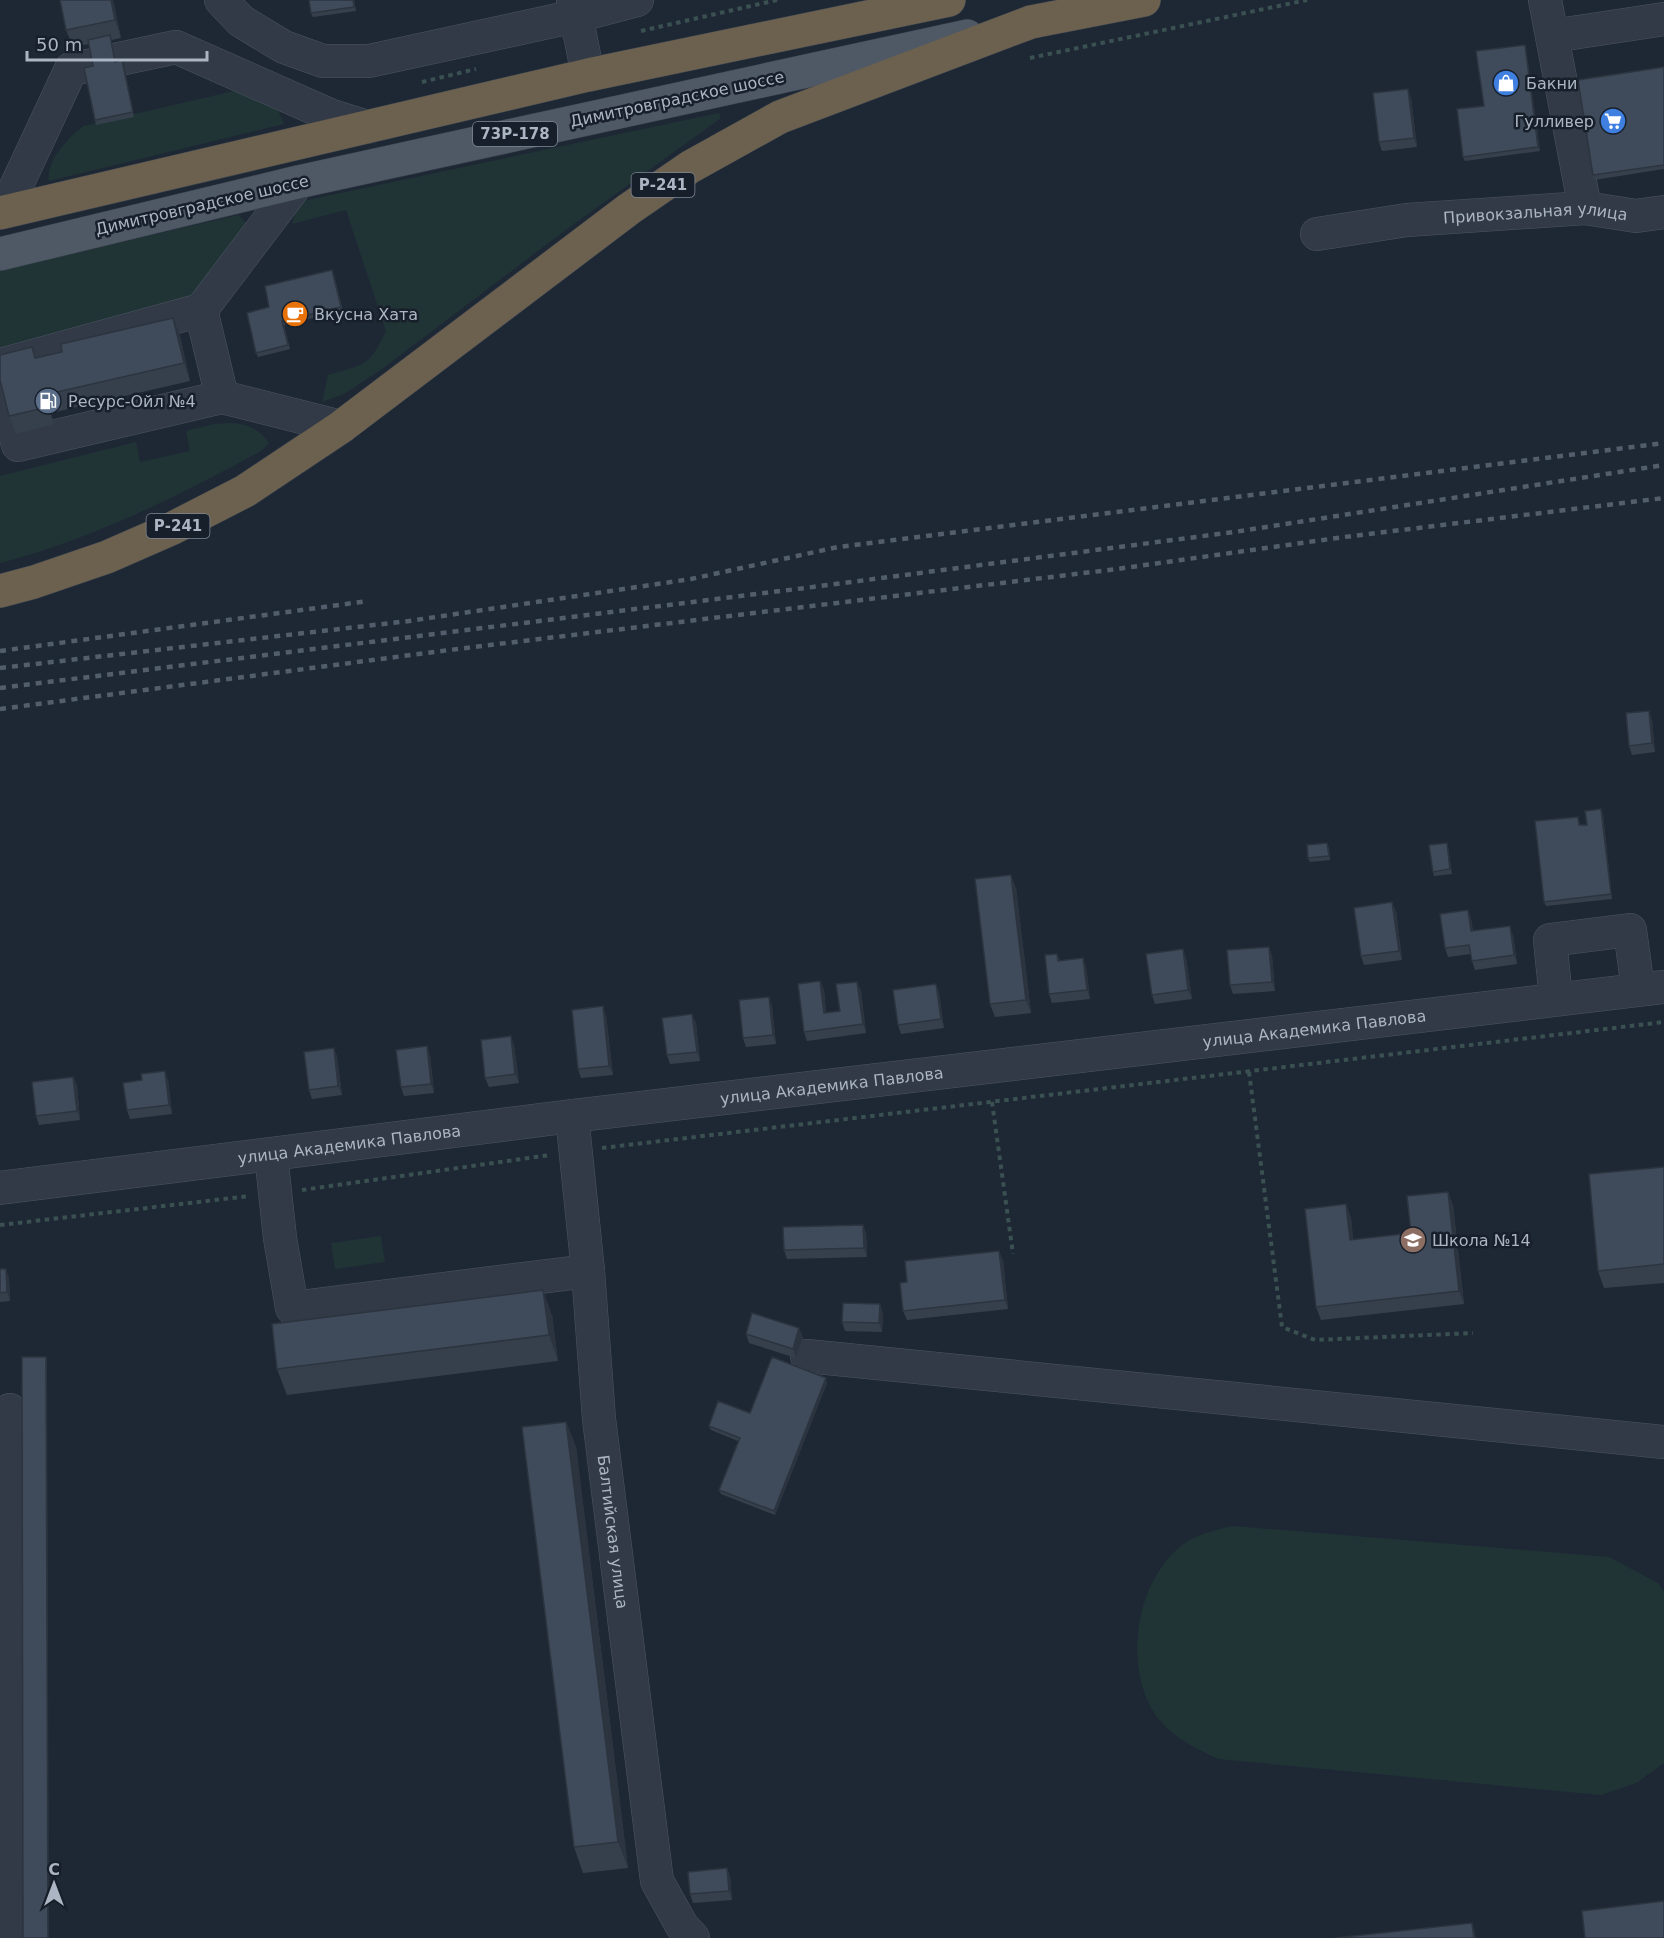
<svg xmlns="http://www.w3.org/2000/svg" width="1664" height="1938" font-family="'DejaVu Sans',sans-serif">
	<style>
		.green { fill: #203436 }
		.lines { fill: none; stroke-linecap: round; stroke-linejoin: round }
		.minor-casing { stroke: #4c5561; stroke-width: 34 }
		.major-casing { stroke: #3b434f; stroke-width: 34 }
		.highway-casing { stroke: #3c4550; stroke-width: 34 }
		.path { stroke: #3a5051; stroke-width: 4; stroke-dasharray: 4.5 4.5; stroke-linecap: butt }
		.minor { stroke: #313a46; stroke-width: 33 }
		.major { stroke: #4f5966; stroke-width: 33 }
		.highway { stroke: #6c604e; stroke-width: 33 }
		.rail { stroke: #535e6d; stroke-width: 4.5; stroke-dasharray: 6 6; stroke-linecap: butt }
		.wall { fill: #36404d }
		.shaded-wall { fill: #2c343f }
		.building { fill: #3f4b5a; stroke: #2c343f; stroke-width: 1.5 }
		.labels { text-anchor: middle; dominant-baseline: central; stroke-width: 5; stroke-linejoin: round; paint-order: stroke }
		.shield { fill: #171f2a; stroke: #7f8895; stroke-width: 1.5 }
		.shield-label { font-size: 15px; font-weight: bold; fill: #abb5c3 }
		.poi-label { font-size: 16px; fill: #abb5c3; stroke: #171f2a; text-anchor: start }
		.street-label { font-size: 16px; fill: #abb5c3; stroke: #171f2a }
	</style>
	<rect width="100%" height="100%" fill="#1e2835"/>
	<!-- green -->
	<path class="green" d="M238,90L276,105L284,124L49,181C46,160 68,139 83,126Z
		M719,113L721,118L563,232L382,369L344,394L322,402L328,375C365,364 369,367 386,331L346,210L292,224L298,202Z
		M239,215L246,223L202,295L0,348V270Z
		M232,423C248,424 259,429 269,443L261,451C178,496 93,539 0,563V476L136,442L140,462L190,451L186,431L214,424Z
		M381,1236L385,1262L335,1269L331,1243Z
		M1232,1526L1609,1557L1658,1583L1664,1591V1763L1636,1783L1601,1795L1218,1759C1200,1750 1182,1742 1167,1728C1119,1683 1132,1580 1185,1543C1199,1534 1216,1530 1232,1526Z"/>
	<g class="lines">
		<defs>
			<g id="minor">
				<path d="M221,0L241,21L284,47L323,61H369L576,16L637,0"/>
				<path d="M573,0L588,75"/>
				<path d="M1545,0L1585,208"/>
				<path d="M1552,36L1664,19"/>
				<path d="M115,60L176,47L332,116L367,127"/>
				<path d="M7,211L14,191L71,69L93,65"/>
				<path id="s1" d="M1317,234L1407,220L1585,208L1636,216L1664,212"/>
				<path d="M0,365L201,310L298,182"/>
				<path d="M0,373L18,445L222,397L201,310"/>
				<path d="M222,397L341,427"/>
				<path d="M1556,999L1550,940L1630,930L1638,989"/>
				<path id="s2" d="M572,1116L588,1271L599,1419L657,1881L682,1926L693,1938"/>
				<path d="M271,1155L280,1238L292,1308L588,1271"/>
				<path id="s3" d="M0,1188L572,1116L1664,987"/>
				<path d="M807,1356L1664,1442"/>
				<path d="M10,1410L14,1938"/>
			</g>
			<path id="major" d="M0,254L298,182L967,36"/>
			<path id="highway" d="M0,213L588,75L949,0
				M0,591L34,582L107,557L171,529L245,491L341,427L629,209L690,167L780,117L1031,22L1144,0"/>
		</defs>
		<!-- minor casing -->
		<use href="#minor" class="minor-casing"/>
		<!-- major casing -->
		<use href="#major" class="major-casing"/>
		<!-- highway casing -->
		<use href="#highway" class="highway-casing"/>
		<!-- path -->
		<path class="path" d="M641,31L777,0
			M1030,58L1307,0
			M422,82L476,69
			M1249,1072L1282,1327L1315,1340L1473,1333
			M992,1102L1013,1254
			M602,1148L1664,1022
			M302,1190L550,1155
			M0,1225L250,1196"/>
		<!-- minor -->
		<use href="#minor" class="minor"/>
		<!-- major -->
		<use href="#major" class="major"/>
		<!-- highway -->
		<use href="#highway" class="highway"/>
		<!-- rail -->
		<path class="rail" d="M0,651L368,601
			M0,668L409,621L691,579L838,547L1664,443
			M0,688L805,588L1234,532L1664,465
			M0,709L449,650L1117,569L1344,537L1664,498"/>
	</g>
	<!-- wall -->
	<path class="wall" d="M60,0H113L121,38L111,40L116,62L124,65L134,117L96,125L95,120L93,66L89,44L73,47L66,30Z
		M354,0L356,11L313,17L311,13Z
		M1525,45L1526,49L1540,151L1465,161L1463,157L1484,106Z
		M1664,67V169L1594,180L1593,175Z
		M1411,98L1417,147L1382,151L1379,142Z
		M334,275L343,311L284,325L290,349L258,357L256,353L269,307Z
		M180,336L190,381L51,413L54,424L16,434L9,416L36,358Z
		M1652,720L1655,752L1632,755L1629,746Z
		M1601,809L1603,814L1612,899L1546,906L1544,902L1578,817L1580,825H1587Z
		M1447,843L1448,847L1452,874L1434,876L1433,872Z
		M1329,847L1330,860L1310,862L1308,858Z
		M1016,888L1031,1013L995,1017L990,1004Z
		M1468,910L1471,919L1473,931L1513,935L1517,964L1475,970L1472,961L1471,954L1448,957L1445,948Z
		M1396,911L1402,960L1364,965L1361,956Z
		M1057,954L1060,961L1086,967L1090,999L1052,1003L1049,994Z
		M1272,956L1275,991L1233,994L1230,985Z
		M1186,958L1192,999L1155,1004L1152,995Z
		M820,981L824,990L826,1013L840,1011L861,991L866,1033L807,1041L804,1032Z
		M936,984L939,993L944,1028L901,1034L898,1025Z
		M772,1006L776,1044L746,1047L743,1038Z
		M606,1015L613,1075L581,1078L578,1069Z
		M696,1023L700,1061L670,1064L667,1055Z
		M514,1045L519,1083L489,1087L485,1078Z
		M334,1048L337,1057L342,1095L312,1099L309,1090Z
		M430,1055L434,1093L404,1096L401,1087Z
		M73,1077L77,1086L80,1120L39,1125L36,1116Z
		M168,1080L172,1114L130,1119L127,1110Z
		M1664,1167V1283L1604,1288L1598,1271Z
		M1346,1204L1351,1218L1353,1240L1411,1233L1453,1205L1464,1304L1321,1320L1316,1307Z
		M863,1225L866,1234L867,1257L787,1259L784,1250Z
		M1003,1260L1008,1309L907,1320L903,1311L907,1282Z
		M0,1269L9,1278L10,1301L0,1302Z
		M883,1313L882,1332L845,1331L842,1322Z
		M552,1315L558,1361L287,1395L277,1369Z
		M746,1334L803,1337L796,1358L749,1343Z
		M827,1383L775,1515L721,1494L719,1490L738,1441L711,1430L709,1426L750,1413Z
		M566,1422L576,1447L628,1868L583,1873L574,1847Z
		M727,1868L730,1877L732,1900L693,1903L690,1894Z"/>
	<!-- shaded-wall -->
	<path class="shaded-wall" d="M111,0H113L121,38L115,20Z
		M1525,45L1526,49L1540,151L1538,147Z
		M122,60L124,65L134,117L133,112Z
		M1408,89L1411,98L1417,147L1414,138Z
		M173,318L180,336L190,381L184,363Z
		M44,395L51,413L54,424L48,407Z
		M1649,711L1652,720L1655,752L1652,743Z
		M1601,809L1603,814L1612,899L1611,894Z
		M1447,843L1448,847L1452,874L1450,869Z
		M1011,875L1016,888L1031,1013L1026,1000Z
		M1392,902L1396,911L1402,960L1399,951Z
		M1468,910L1471,919L1474,940L1471,931Z
		M1510,926L1513,935L1517,964L1514,955Z
		M1269,947L1272,956L1275,991L1272,982Z
		M1183,949L1186,958L1192,999L1188,990Z
		M1083,958L1086,967L1090,999L1087,990Z
		M820,981L824,990L827,1022L824,1013Z
		M857,982L861,991L866,1033L863,1024Z
		M936,984L939,993L944,1028L941,1019Z
		M769,997L772,1006L776,1044L773,1035Z
		M603,1006L606,1015L613,1075L609,1066Z
		M692,1014L696,1023L700,1061L697,1052Z
		M511,1036L514,1045L519,1083L515,1074Z
		M427,1046L430,1055L434,1093L431,1084Z
		M334,1048L337,1057L342,1095L338,1086Z
		M165,1071L168,1080L172,1114L169,1105Z
		M73,1077L77,1086L80,1120L77,1111Z
		M1448,1192L1453,1205L1464,1304L1459,1291Z
		M1346,1204L1351,1218L1355,1254L1350,1240Z
		M863,1225L866,1234L867,1257L864,1248Z
		M999,1251L1003,1260L1008,1309L1005,1300Z
		M6,1269L9,1278L10,1301L7,1292Z
		M543,1290L552,1315L558,1361L549,1335Z
		M880,1304L883,1313L882,1332L879,1323Z
		M799,1328L803,1337L796,1358L793,1349Z
		M46,1357L47,1361L49,1938H48Z
		M826,1378L827,1383L775,1515L774,1511Z
		M566,1422L576,1447L628,1868L618,1842Z
		M727,1868L730,1877L732,1900L729,1891Z
		M1472,1923L1475,1932L1476,1938H1474Z"/>
	<!-- building -->
	<path class="building" d="M60,0H111L115,20L66,30Z
		M309,0H353L354,7L311,13Z
		M110,35L115,62L122,60L133,112L95,120L84,68L93,66L88,40Z
		M1525,45L1538,147L1463,157L1457,109L1484,106L1476,51Z
		M1664,67V165L1593,175L1578,80Z
		M1408,89L1414,138L1379,142L1373,93Z
		M332,270L341,307L282,321L288,345L256,353L247,313L269,307L265,286Z
		M173,318L184,363L44,395L48,407L9,416L0,380V355L32,347L35,358L62,352L61,344Z
		M1649,711L1652,743L1629,746L1626,713Z
		M1601,809L1611,894L1544,902L1535,821L1578,817L1579,825H1587L1585,811Z
		M1327,843L1329,856L1308,858L1307,845Z
		M1447,843L1450,869L1433,872L1429,845Z
		M1011,875L1026,1000L990,1004L975,879Z
		M1392,902L1399,951L1361,956L1354,908Z
		M1468,910L1471,931L1510,926L1514,955L1472,961L1469,945L1445,948L1440,914Z
		M1269,947L1272,982L1230,985L1227,950Z
		M1183,949L1188,990L1152,995L1146,954Z
		M1057,954L1058,961L1083,958L1087,990L1049,994L1045,955Z
		M820,981L824,1013L840,1011L836,984L857,982L863,1024L804,1032L798,984Z
		M936,984L941,1019L898,1025L893,990Z
		M769,997L773,1035L743,1038L739,1000Z
		M603,1006L609,1066L578,1069L572,1010Z
		M692,1014L697,1052L667,1055L662,1018Z
		M511,1036L515,1074L485,1078L481,1040Z
		M427,1046L431,1084L401,1087L396,1050Z
		M334,1048L338,1086L309,1090L304,1052Z
		M165,1071L169,1105L127,1110L123,1083L142,1080L141,1074Z
		M73,1077L77,1111L36,1116L32,1082Z
		M1664,1167V1264L1598,1271L1589,1174Z
		M1448,1192L1459,1291L1316,1307L1305,1209L1346,1204L1350,1240L1411,1233L1407,1196Z
		M863,1225L864,1248L784,1250L783,1227Z
		M999,1251L1005,1300L903,1311L900,1283L907,1282L905,1261Z
		M0,1269H6L7,1292L0,1293Z
		M543,1290L549,1335L277,1369L272,1324Z
		M843,1303L880,1304L879,1323L842,1322Z
		M752,1313L799,1328L793,1349L746,1334Z
		M22,1357H46L48,1938H23Z
		M772,1357L826,1378L774,1511L719,1490L740,1438L709,1426L718,1401L750,1413Z
		M566,1422L618,1842L574,1847L522,1427Z
		M727,1868L729,1891L690,1894L688,1872Z
		M1664,1901V1938H1585L1582,1911Z
		M1472,1923L1474,1938H1335Z"/>
	<!-- icons -->
	<defs>
		<symbol id="shop-disc" viewBox="-11 -11 22 22"><circle r="9.5" fill="#3f7fe0" stroke="#171f2a"/><path d="M-5-2.5h2.3a2.7 3.5 0 0 1 5.4 0H5L5.5 6h-11ZM-1.5-2.5h3a1.5 2.3 0 0 0-3 0Z" fill="#fff"/></symbol>
		<symbol id="supermarket-disc" viewBox="-11 -11 22 22"><circle r="9.5" fill="#3f7fe0" stroke="#171f2a"/><path d="M-6-5.5h2.5l.6 2H6L4.5 2H-2.5L-4.4-4H-6ZM-1.5 3.2a1.3 1.3 0 1 0 .1 0ZM3 3.2a1.3 1.3 0 1 0 .1 0Z" fill="#fff"/></symbol>
		<symbol id="cafe-disc" viewBox="-11 -11 22 22"><circle r="9.5" fill="#e8710a" stroke="#171f2a"/><path d="M-5.5-4.5H6V0H3Q3 3.5 0 3.5H-2.5Q-5.5 3.5-5.5 0ZM3-3.2v2h1.7v-2ZM-6 4.5H4V6H-6Z" fill="#fff"/></symbol>
		<symbol id="fuel-disc" viewBox="-11 -11 22 22"><circle r="9.5" fill="#5c6f8a" stroke="#171f2a"/><path d="M-5.5-6h7V0h2V4h1.3V-2.5L3-4.5l.8-.8L6-3V5H2.5V1h-1V6h-7ZM-4.2-4.7v3.2H.2V-4.7Z" fill="#fff"/></symbol>
		<symbol id="school-disc" viewBox="-11 -11 22 22"><circle r="9.5" fill="#8d6e63" stroke="#171f2a"/><path d="M0-5L7-2L0 1L-7-2ZM-4 1L0 2.5L4 1V4Q0 6-4 4Z" fill="#fff"/></symbol>
	</defs>
	<g fill-rule="evenodd">
		<use href="#shop-disc" x="1491" y="68" width="30" height="30"/>
		<use href="#supermarket-disc" x="1598" y="106" width="30" height="30"/>
		<use href="#cafe-disc" x="280" y="299" width="30" height="30"/>
		<use href="#fuel-disc" x="33" y="386" width="30" height="30"/>
		<use href="#school-disc" x="1398" y="1225" width="30" height="30"/>
	</g>
	<g class="labels">
		<!-- shield labels -->
		<g class="shield">
			<rect x="473" y="122" width="84" height="24" rx="4.5"/>
			<rect x="631.5" y="173" width="63" height="24" rx="4.5"/>
			<rect x="146.5" y="514" width="63" height="24" rx="4.5"/>
		</g>
		<g class="shield-label">
			<text x="515" y="134">73Р-178</text>
			<text x="663" y="185">Р-241</text>
			<text x="178" y="526">Р-241</text>
		</g>
		<!-- poi labels -->
		<g class="poi-label">
			<text x="1526" y="83">Бакни</text>
			<text x="1594" y="121" text-anchor="end">Гулливер</text>
			<text x="314" y="314">Вкусна Хата</text>
			<text x="68" y="401">Ресурс-Ойл №4</text>
			<text x="1432" y="1240">Школа №14</text>
		</g>
		<!-- street labels -->
		<g class="street-label">
			<text transform="translate(677 99) rotate(-12)">Димитровградское шоссе</text>
			<text transform="translate(202 205) rotate(-13)">Димитровградское шоссе</text>
			<text stroke="none"><textPath href="#s1" startOffset="220">Привокзальная улица</textPath></text>
			<text stroke="none"><textPath href="#s3" startOffset="1324">улица Академика Павлова</textPath></text>
			<text stroke="none"><textPath href="#s3" startOffset="838">улица Академика Павлова</textPath></text>
			<text stroke="none"><textPath href="#s3" startOffset="352">улица Академика Павлова</textPath></text>
			<text stroke="none"><textPath href="#s2" startOffset="418">Балтийская улица</textPath></text>
		</g>
	</g>
	<!-- north arrow -->
	<g transform="translate(54 1884)" stroke="#171f2a" stroke-width="4.5" paint-order="stroke">
	<path d="M0-4.5L10 22L0 15L-10 22Z" fill="#abb5c3"/>
	<text y="-9" font-size="16" font-weight="bold" text-anchor="middle" fill="#abb5c3">С</text>
	</g>
	<!-- scale -->
	<path d="M27 51v9h180v-9" fill="none" stroke="#abb5c3" stroke-width="3"/>
	<text x="36" y="51" font-size="18" fill="#abb5c3" stroke="#171f2a" stroke-width="4.5" paint-order="stroke">50 m</text>
</svg>
